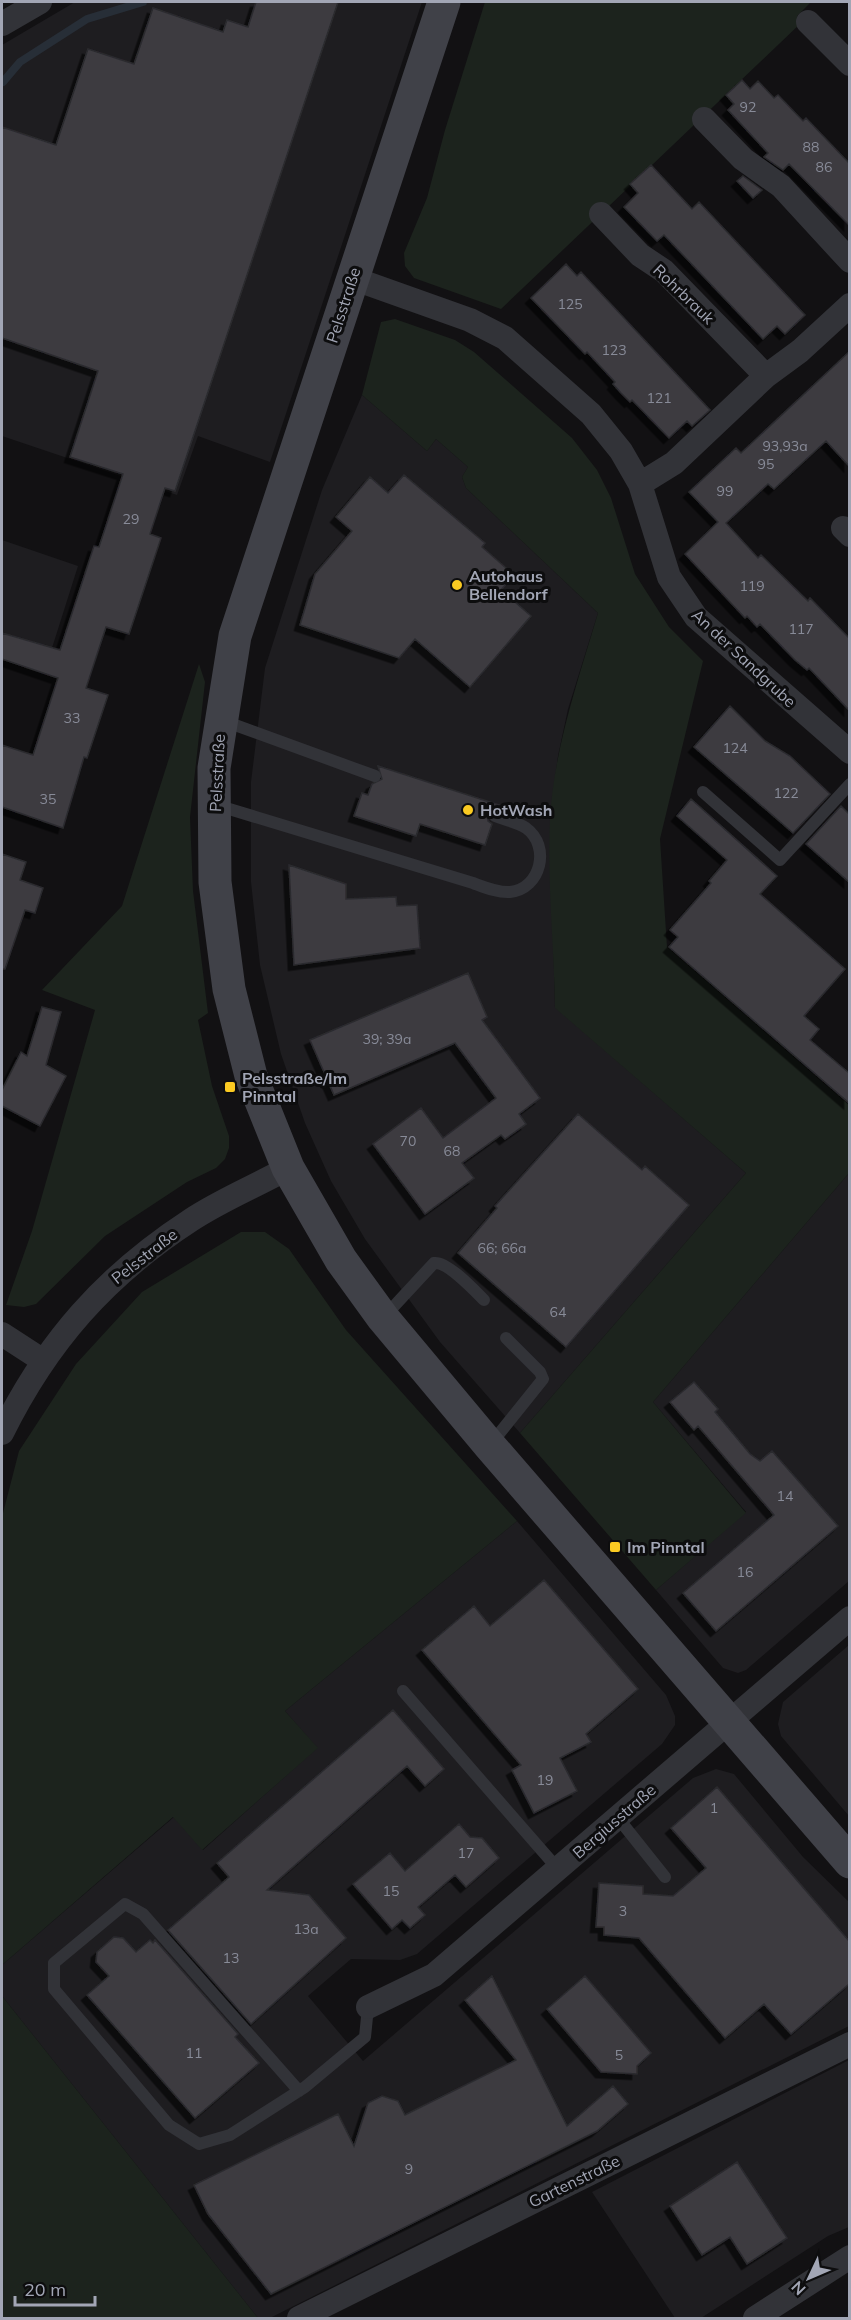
<svg xmlns="http://www.w3.org/2000/svg" width="851" height="2320" font-family="Mulish,sans-serif">
	<style>
		.built { fill: #1e1d20 }
		.green { fill: #1c231d }
		.lines { fill: none; stroke-linecap: round; stroke-linejoin: round }
		.stream { stroke: #272e37; stroke-width: 8 }
		.building { fill: #3c3b41; stroke: #2c2b2f; stroke-width: 1.5; filter: url(#shadow) }
		.service { stroke: #323338; stroke-width: 12 }
		.minor { stroke: #323338; stroke-width: 24 }
		.secondary { stroke: #404148; stroke-width: 33 }
		.poi-dot { fill: #fbca22; stroke: #0d0d0e; stroke-width: 2 }
		.labels { text-anchor: middle; dominant-baseline: central; stroke-width: 6; stroke-linejoin: round; paint-order: stroke }
		.number-label { font-size: 14px; fill: #888b98 }
		.street-label { font-size: 16px; fill: #a2a6b5; stroke: #0d0d0e }
		.poi-label { font-size: 16px; font-weight: bold; fill: #a2a6b5; stroke: #0d0d0e; text-anchor: start }
	</style>
	<defs>
		<filter id="shadow"><feDropShadow dx="-5.5" dy="5.5" stdDeviation="0" flood-color="#0009"/></filter>
	</defs>
	<rect width="100%" height="100%" fill="#121113"/>
	<!-- built -->
	<path class="built" d="M75,2H422L270,462L198,436L177,495L2,436V45Z
		M362,395L427,451L436,439L468,467L462,477L466,488L598,613L568,709L558,756L550,819L555,1007L746,1173L520,1433L440,1342L365,1239L331,1181L305,1123L281,1054L260,965L251,882V782L265,668L322,490Z
		M2,540L78,566L52,648L9,635L2,658Z
		M849,1173V1581L746,1670L738,1673L723,1668L656,1590L746,1512L653,1402Z
		M517,1521L666,1695L675,1716V1725L662,1744L417,1954L400,1960L351,1959L308,1996L363,2061L693,1778L716,1769L734,1774L803,1857L849,1902V2026L270,2318H258L2,1996V1965L174,1817L203,1850L317,1748L285,1711Z
		M849,1645V1816L781,1736L778,1724L783,1702Z
		M849,2060V2227L828,2236L701,2318H675L592,2192Z"/>
	<!-- green -->
	<path class="green" d="M485,2H811L797,16L802,22L501,309L414,278L405,266L404,253L427,198L445,130Z
		M395,319L455,340L474,352L572,438L597,470L611,498L635,574L669,627L703,661L660,839L667,947L849,1105V1173L653,1402L746,1513L656,1590L520,1433L746,1173L555,1008C554,945 547,881 550,819C554,748 578,681 598,613L466,488L462,477L468,467L436,439L427,451L362,395L381,322Z
		M199,664L205,682L190,817L193,891L208,1013L198,1020L212,1086L229,1136V1148L225,1159L216,1168L187,1182L105,1236L36,1304L24,1307L6,1305L32,1231L95,1010L42,990L122,906Z
		M241,1232H265L289,1249L346,1330L517,1521L285,1711L318,1748L202,1850L173,1817L2,1965V1517L19,1451L76,1364L142,1292Z
		M2,1996L258,2318H2Z"/>
	<g class="lines">
		<!-- stream -->
		<path class="stream" d="M3,82L20,62L87,19L143,2"/>
	</g>
	<!-- building -->
	<path class="building" d="M256,2H338L175,491L165,488L150,534L161,538L129,634L106,627L86,688L108,695L87,758L84,757L63,828L2,807V745L33,755L58,678L2,659V633L60,650L94,546L99,547L123,474L70,457L98,371L2,338V127L56,145L88,49L134,64L153,8L223,32L227,20L248,27Z
		M742,80L750,89L758,81L774,98L778,95L803,121L806,118L849,163V225L789,164L783,170L764,157L768,153L728,110L734,104L726,95Z
		M651,165L692,209L699,202L805,315L785,334L777,326L763,339L664,235L657,241L624,207L638,193L630,184Z
		M743,176L762,190L753,198L737,181Z
		M566,264L577,276L581,272L710,410L692,426L687,421L669,438L632,400L630,402L621,393L613,384L615,382L587,352L585,354L531,298Z
		M849,352V466L826,441L774,489L768,484L726,523L758,558L761,555L808,601L810,598L849,638V710L809,668L807,670L795,660L760,624L757,627L747,616L745,618L685,554L718,522L689,492L736,448L741,453Z
		M404,475L485,543L482,547L514,575L501,590L531,616L470,687L415,639L399,658L300,625L315,574L352,531L336,517L370,477L388,493Z
		M730,706L765,741L790,756L830,794L793,833L694,747Z
		M378,766L499,805L487,814L488,821L492,824L485,845L420,824L416,836L354,816L362,793L368,795L372,784L382,779Z
		M691,799L777,876L760,894L845,969L804,1016L819,1029L810,1040L849,1073V1103L669,947L678,937L670,930L711,883L709,881L727,860L677,816Z
		M841,806L849,814V882L806,844Z
		M2,854L26,862L20,880L43,888L35,913L25,910L5,969H2Z
		M289,865L346,884V899L396,897L397,906L417,905L420,948L294,965Z
		M468,973L487,1017L482,1020L540,1098L519,1114L526,1124L505,1139L501,1135L462,1163L474,1178L425,1214L373,1144L421,1108L443,1138L496,1098L455,1043L334,1095L310,1040Z
		M42,1007L61,1012L46,1065L66,1076L40,1126L2,1106V1090L21,1052L27,1056Z
		M578,1114L642,1170L645,1166L689,1205L566,1347L458,1253L497,1208L495,1206Z
		M694,1382L718,1409L715,1412L750,1454L760,1461L772,1451L838,1526L716,1631L683,1593L774,1515L698,1426L694,1430L670,1402Z
		M544,1580L638,1689L586,1734L591,1742L560,1758L577,1791L534,1813L512,1770L521,1765L422,1650L474,1606L490,1626Z
		M393,1710L444,1769L425,1786L407,1766L267,1890L309,1895L346,1938L251,2024L168,1930L229,1877L217,1863Z
		M717,1787L849,1941V1984L791,2034L764,2004L725,2038L639,1938L604,1935V1927H596L599,1883L643,1886V1894L673,1896L706,1868L671,1828Z
		M459,1824L470,1837L482,1838L499,1858L466,1887L455,1875L418,1907L425,1915L410,1928L402,1920L392,1929L353,1884L390,1853L405,1871Z
		M114,1937L123,1938L136,1952L150,1940L153,1943L155,1940L238,2034L235,2037L259,2063L195,2118L87,1995L109,1976L96,1962L97,1952Z
		M492,1976L567,2126L613,2086L628,2104L597,2131L271,2294L208,2214L194,2185L338,2114L354,2146L368,2103L382,2096L398,2101L405,2115L516,2060L465,2000Z
		M585,1976L651,2053L637,2066V2074L601,2072L547,2009Z
		M737,2162L787,2238L747,2264L730,2237L702,2255L670,2206Z"/>
	<g class="lines">
		<!-- service -->
		<path class="service" d="M224,721L375,776
			M703,792L780,860L850,784
			M216,805L473,883C484,887 498,893 510,892C541,889 551,846 526,828C517,822 505,820 495,816
			M384,1317L434,1263C447,1261 474,1290 484,1300
			M490,1445L543,1379L540,1372L506,1338
			M403,1691L558,1869
			M618,1818L665,1877
			M299,2091L143,1914L125,1904L54,1963V1989L169,2125L199,2144L230,2135L305,2087L365,2037L368,2007"/>
		<!-- minor -->
		<path class="minor" d="M808,22L850,64
			M2,24L40,2
			M704,119L743,159L781,186L850,261
			M601,214L640,255L664,271L766,376
			M352,278L470,320L505,338L591,414L621,451L640,484L669,577L696,617L850,752
			M640,484L674,463L766,376L800,351L850,305
			M843,528L850,535
			M2,1334L42,1360
			M2,1433C47,1342 105,1276 191,1220C221,1200 256,1186 288,1168
			M368,2007L434,1975L850,1618
			M299,2318L850,2044
			M755,2318L850,2257"/>
		<!-- secondary -->
		<path class="secondary" d="M444,2L235,636L214,768L215,882L229,989L251,1076L288,1168L341,1260L383,1318L490,1446L850,1862"/>
	</g>
	<!-- markers -->
	<g class="poi-dot">
		<circle cx="457" cy="585" r="6"/>
		<circle cx="468" cy="810" r="6"/>
		<rect x="224" y="1081" width="12" height="12" rx="3"/>
		<rect x="609" y="1541" width="12" height="12" rx="3"/>
	</g>
	<g class="labels">
		<!-- number labels -->
		<g class="number-label">
			<text x="748" y="107">92</text>
			<text x="811" y="147">88</text>
			<text x="824" y="167">86</text>
			<text x="570" y="304">125</text>
			<text x="614" y="350">123</text>
			<text x="659" y="398">121</text>
			<text x="785" y="446">93,93a</text>
			<text x="766" y="464">95</text>
			<text x="725" y="491">99</text>
			<text x="131" y="519">29</text>
			<text x="752" y="586">119</text>
			<text x="801" y="629">117</text>
			<text x="72" y="718">33</text>
			<text x="735" y="748">124</text>
			<text x="786" y="793">122</text>
			<text x="48" y="799">35</text>
			<text x="387" y="1039">39; 39a</text>
			<text x="408" y="1141">70</text>
			<text x="452" y="1151">68</text>
			<text x="502" y="1248">66; 66a</text>
			<text x="558" y="1312">64</text>
			<text x="785" y="1496">14</text>
			<text x="745" y="1572">16</text>
			<text x="545" y="1780">19</text>
			<text x="714" y="1808">1</text>
			<text x="466" y="1853">17</text>
			<text x="391" y="1891">15</text>
			<text x="623" y="1911">3</text>
			<text x="306" y="1929">13a</text>
			<text x="231" y="1958">13</text>
			<text x="194" y="2053">11</text>
			<text x="619" y="2055">5</text>
			<text x="409" y="2169">9</text>
		</g>
		<!-- street labels -->
		<g class="street-label">
			<text transform="translate(684 294) rotate(44)">Rohrbrauk</text>
			<text transform="translate(343 305) rotate(-72)">Pelsstraße</text>
			<text transform="translate(744 658) rotate(43)">An der Sandgrube</text>
			<text transform="translate(217 773) rotate(-87)">Pelsstraße</text>
			<text transform="translate(144 1256) rotate(-38)">Pelsstraße</text>
			<text transform="translate(614 1821) rotate(-41)">Bergiusstraße</text>
			<text transform="translate(574 2181) rotate(-26)">Gartenstraße</text>
		</g>
		<!-- poi labels -->
		<g class="poi-label">
			<text x="469" y="576">Autohaus<tspan x="469" dy="18">Bellendorf</tspan></text>
			<text x="480" y="810">HotWash</text>
			<text x="242" y="1078">Pelsstraße/Im<tspan x="242" dy="18">Pinntal</tspan></text>
			<text x="627" y="1547">Im Pinntal</text>
		</g>
	</g>
	<!-- border -->
	<rect width="851" height="2320" fill="none" stroke="#a2a6b5" stroke-width="6"/>
	<!-- north arrow -->
	<g transform="translate(809 2278) rotate(226)" stroke="#0d0d0e" stroke-width="4.5" paint-order="stroke">
	<path d="M0-4.5L10 22L0 15L-10 22Z" fill="#a2a6b5"/>
	<text y="-9" font-size="16" font-weight="bold" text-anchor="middle" fill="#a2a6b5">N</text>
	</g>
	<!-- scale -->
	<path d="M15 2296v9h80v-9" fill="none" stroke="#a2a6b5" stroke-width="3"/>
	<text x="24" y="2296" font-size="18" fill="#a2a6b5" stroke="#0d0d0e" stroke-width="4.5" paint-order="stroke">20 m</text>
</svg>
